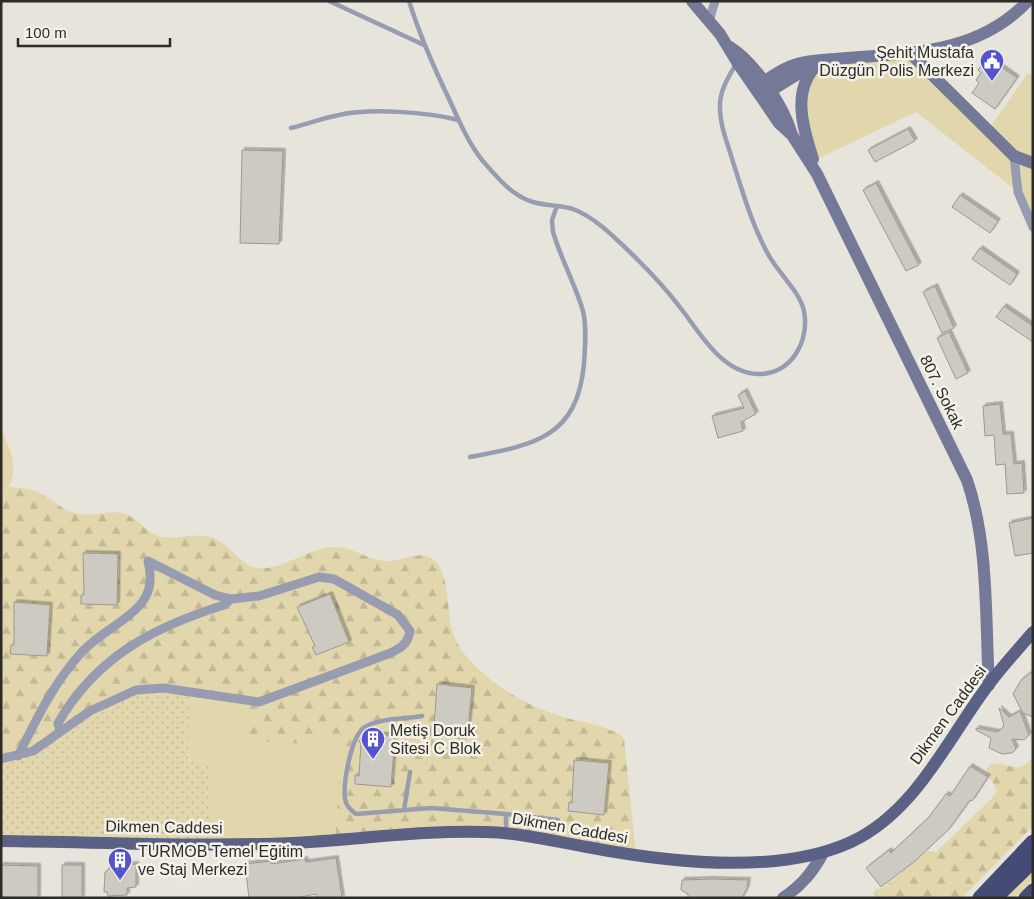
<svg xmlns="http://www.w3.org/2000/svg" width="1034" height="899" font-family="Arial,sans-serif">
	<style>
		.green { fill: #e2d7ac }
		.forest { fill: url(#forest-firs) }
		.park { fill: url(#park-dots) }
		.building { fill: #cccac1; stroke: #9b9991; filter: url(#shadow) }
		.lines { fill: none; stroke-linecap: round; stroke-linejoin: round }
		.lane { stroke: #989cb1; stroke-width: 4.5 }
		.street { stroke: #989cb1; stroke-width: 9 }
		.secondary { stroke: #747998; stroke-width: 12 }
		.primary { stroke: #5b6085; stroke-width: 12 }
		.highway { stroke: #464b75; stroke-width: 15 }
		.labels { text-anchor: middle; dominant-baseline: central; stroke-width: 5; stroke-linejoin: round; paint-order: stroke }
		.poi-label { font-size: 16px; fill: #2d2c29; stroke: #f3f1e8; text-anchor: start }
		.street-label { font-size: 16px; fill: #2d2c29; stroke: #f3f1e8 }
	</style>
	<defs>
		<pattern id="forest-firs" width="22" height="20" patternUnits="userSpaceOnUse" patternTransform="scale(1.25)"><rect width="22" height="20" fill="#e2d7ac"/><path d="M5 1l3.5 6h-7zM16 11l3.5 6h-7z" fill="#c2b994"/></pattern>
		<pattern id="park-dots" width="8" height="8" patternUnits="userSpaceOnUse" patternTransform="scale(1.25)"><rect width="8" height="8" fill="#e2d7ac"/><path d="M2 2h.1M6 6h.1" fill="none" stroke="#c2b994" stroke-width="1.8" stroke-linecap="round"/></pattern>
		<filter id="shadow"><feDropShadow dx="2.5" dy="-2.5" stdDeviation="0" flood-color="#0004"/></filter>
	</defs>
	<rect width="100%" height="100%" fill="#e6e4db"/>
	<!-- green -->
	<path class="green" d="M910,53L988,130L1028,73L1033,76V227L1018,192L916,112L813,161L802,101L822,60Z
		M1,429C13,453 21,476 1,497Z
		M193,691L247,701L242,739L302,744L313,739L344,738L335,840L207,845L186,739L187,719Z
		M1033,872V879L1015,898H1006Z"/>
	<!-- forest -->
	<path class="forest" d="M10,487C18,488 26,488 33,490C50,496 62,512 80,514C94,517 110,509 125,514C137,518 145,530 156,535C176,543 200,528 219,541C235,550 245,572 267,568C290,565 310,548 335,547C354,547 367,560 385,561C399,563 414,551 429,557C451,565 446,613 453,633C455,640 461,650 466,656C489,683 526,706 560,716C581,723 607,724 624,738L636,856L523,836L335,840L343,738L313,739L302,744L242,740L247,701L193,691L1,759V497Z
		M1033,757V826L962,898H877L874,893L876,889L883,888L927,851L936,852L992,798L997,790L987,773V768L991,764C1008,761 1018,777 1033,757Z"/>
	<!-- park -->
	<path class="park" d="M136,690L193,691C188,716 186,736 189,761L212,766L207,845L1,841V759L18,756Z"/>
	<!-- building -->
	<path class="building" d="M987,57L1017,78L995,109L972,93L979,83L976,80L981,73L978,70Z
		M908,129L915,141L875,162L868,150Z
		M242,150L283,151L279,244L240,243Z
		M876,183L919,265L906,271L863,190Z
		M960,195L998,221L990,233L952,207Z
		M980,248L1017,274L1010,285L972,259Z
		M935,286L954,328L942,333L923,292Z
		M1004,306L1033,326V342L996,317Z
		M949,332L968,373L956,379L937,338Z
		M745,391L756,414L741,422L743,431L718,438L712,416L744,408L738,395Z
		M1000,404L1003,434H1011L1014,464L1022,463L1024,493L1007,494L1005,464L996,465L994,435L985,436L983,406Z
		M1033,518V553L1015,556L1009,523Z
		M83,553L118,554L117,605L81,604V595H84Z
		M330,594L349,642L316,655L312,647L315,646L297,607Z
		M14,602L50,605L47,656L10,654L11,645H14Z
		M1033,671V717L1023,713L1013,694L1021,680Z
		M437,684L472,688L467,739L430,735L431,726H434Z
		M999,708L1009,717L1020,711L1029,735L1024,740L1012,739L1016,749L1012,753L1002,754L989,748L991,738L976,730V728L998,732L1004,726Z
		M364,733L395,736L391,787L355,784V775L359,776L361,743L359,742Z
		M574,760L609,763L604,815L568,811L569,802L572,803Z
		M970,766L988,777L972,801L970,800L949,829L915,861L881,887L866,868L889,850L891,853L928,818L946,794L950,796Z
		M336,858L342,898H317L316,894L295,898H249L245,864L271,861V864L305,859L306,862Z
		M136,864V887L127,888V895L108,896L107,892H104L105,872L114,865Z
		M1,865L38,866V898L1,897Z
		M62,865H82V898H62Z
		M711,879L748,880L747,888L742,898H688V894L681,890L682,880Z"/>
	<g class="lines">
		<!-- lane -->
		<path class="lane" d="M329,1L424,45
			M409,1C420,36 434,68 450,101C459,121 468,142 482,160C496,176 512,196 533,202C546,206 561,205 573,209C597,218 619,242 637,259C652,274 666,289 679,306C699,331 721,373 758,374C791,375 810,341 804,311C799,290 778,273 768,254C752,225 743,193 733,162C728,144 719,124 720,105C720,90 729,76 736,64
			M291,128C307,124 323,118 339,115C370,108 428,112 458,120
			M470,457C534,445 577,438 584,364C585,347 587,327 583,311C575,284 561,259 553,232L552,220L557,206
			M422,716C405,719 380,718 365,727C351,735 343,783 345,799C346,806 351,810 356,814L431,808L506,814L558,820
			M404,810L410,772
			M506,832V814"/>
		<!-- street -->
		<path class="street" d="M709,21L715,1
			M1014,156L1018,192L1033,227
			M60,731L58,723C97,656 154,627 224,605L231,599
			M18,756C36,720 54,682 82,652C99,633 132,619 145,598C152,586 151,573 148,561
			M1,759L33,751L90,711L136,690L163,688L259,702L388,654C399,649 408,645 410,631L398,615L334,579L319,577L259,596L231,599L215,595L148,561"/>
		<!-- secondary -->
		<path class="secondary" d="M692,1L720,34L737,62L779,123L792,135L817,174L967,480C989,545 985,616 989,685
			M730,47C755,63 784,106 792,135
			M910,53L1014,156L1033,163
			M755,88C767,80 780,69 794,65C811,59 830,60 847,58C913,53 979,53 1028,1
			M764,95L811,66
			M813,159C802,125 790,86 822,60
			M783,898C802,885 812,873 823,853"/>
		<!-- primary -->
		<path class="primary" d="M1,841C98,842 195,847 292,843C357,840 421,830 486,832C520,833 554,841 587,847C666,862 777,876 851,842C916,812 948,738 989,684C1003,666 1018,649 1033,632"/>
		<!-- highway -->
		<path class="highway" d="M980,898L1033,842
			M995,898L1033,861
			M1026,898L1033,891"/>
	</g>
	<!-- icons -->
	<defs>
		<symbol id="civic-pin" viewBox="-11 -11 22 30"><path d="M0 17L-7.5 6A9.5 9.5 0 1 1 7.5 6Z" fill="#5455cc" stroke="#f3f1e8"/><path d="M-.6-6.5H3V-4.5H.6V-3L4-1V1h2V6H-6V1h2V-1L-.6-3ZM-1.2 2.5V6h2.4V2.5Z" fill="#fff"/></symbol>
		<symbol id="building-pin" viewBox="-11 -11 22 30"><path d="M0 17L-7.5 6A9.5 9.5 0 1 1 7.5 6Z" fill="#5455cc" stroke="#f3f1e8"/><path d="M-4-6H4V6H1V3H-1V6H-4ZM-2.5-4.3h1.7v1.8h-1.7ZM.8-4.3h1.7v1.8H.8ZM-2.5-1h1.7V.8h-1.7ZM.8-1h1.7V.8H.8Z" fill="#fff"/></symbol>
	</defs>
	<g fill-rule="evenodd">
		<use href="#civic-pin" x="978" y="47" width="28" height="38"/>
		<use href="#building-pin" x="359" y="725" width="28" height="38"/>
		<use href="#building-pin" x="106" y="846" width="28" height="38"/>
	</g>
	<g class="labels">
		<!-- poi labels -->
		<g class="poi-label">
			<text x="974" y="52" text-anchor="end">Şehit Mustafa<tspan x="974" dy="18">Düzgün Polis Merkezi</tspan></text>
			<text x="390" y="730">Metiş Doruk<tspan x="390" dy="18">Sitesi C Blok</tspan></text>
			<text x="138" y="851">TURMOB Temel Eğitim<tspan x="138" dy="18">ve Staj Merkezi</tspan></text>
		</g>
		<!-- street labels -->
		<g class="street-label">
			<text transform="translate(942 392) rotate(64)">807. Sokak</text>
			<text transform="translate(948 715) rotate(-54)">Dikmen Caddesi</text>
			<text transform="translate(164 827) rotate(1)">Dikmen Caddesi</text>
			<text transform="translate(570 828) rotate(10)">Dikmen Caddesi</text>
		</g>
	</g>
	<!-- border -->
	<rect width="1034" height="899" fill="none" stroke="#2d2c29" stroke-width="5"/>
	<!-- scale -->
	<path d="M18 38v8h152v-8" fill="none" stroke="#2d2c29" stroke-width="2.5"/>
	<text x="25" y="38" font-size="15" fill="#2d2c29" stroke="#f3f1e8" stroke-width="4" paint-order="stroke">100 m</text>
</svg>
